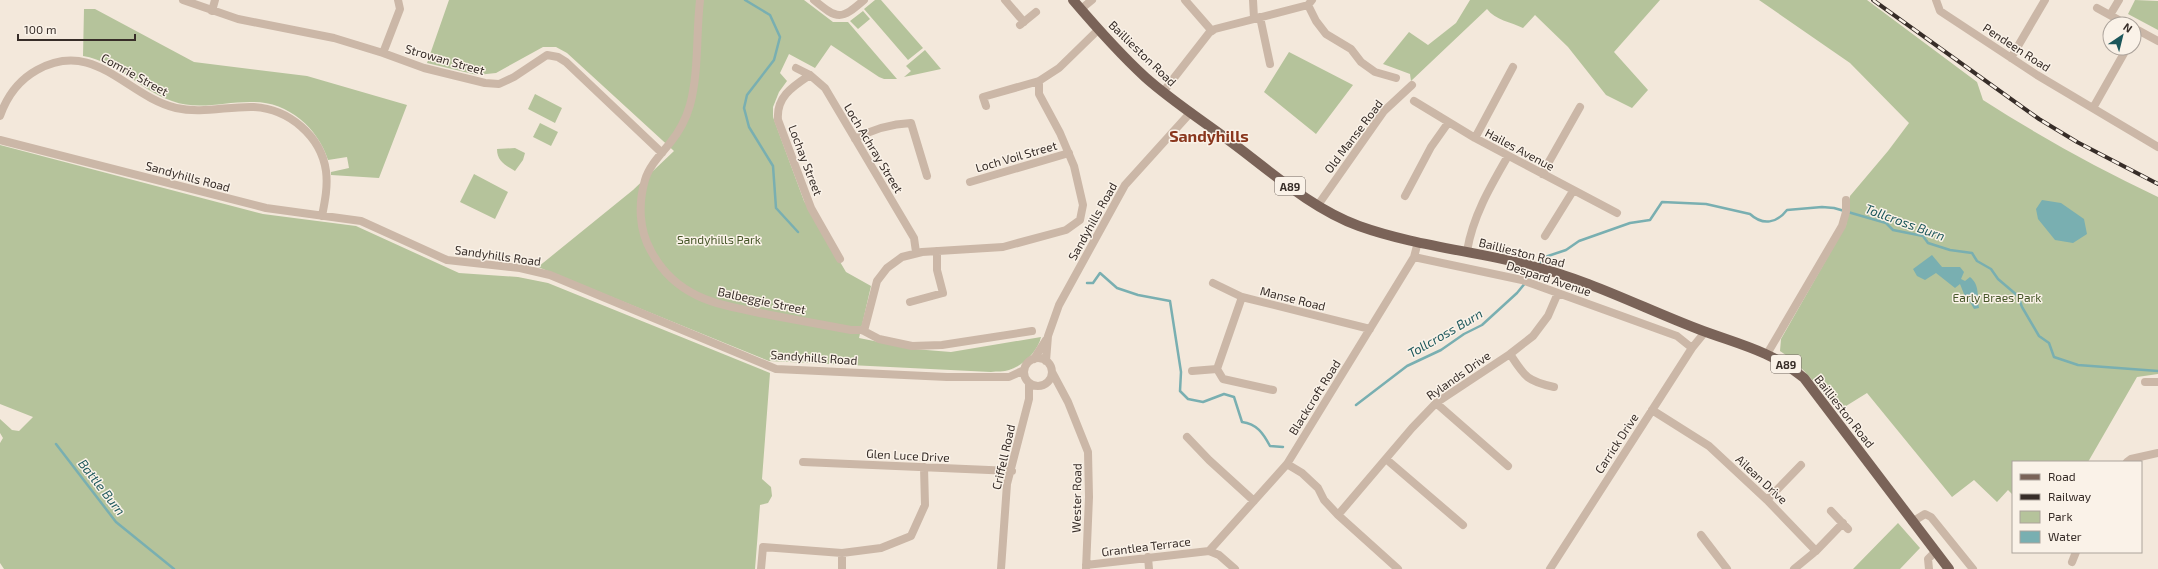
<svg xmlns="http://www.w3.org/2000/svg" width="2158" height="569" font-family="'Exo 2',sans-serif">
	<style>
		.green { fill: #b5c39b }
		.water { fill: #79afb1 }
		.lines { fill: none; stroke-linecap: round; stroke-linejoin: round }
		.stream { stroke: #79afb1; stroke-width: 2.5 }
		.minor { stroke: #cbb7a7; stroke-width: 8 }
		.major { stroke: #7a6358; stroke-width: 10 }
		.rail-casing { stroke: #372d28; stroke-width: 4 }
		.rail { stroke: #faf2e8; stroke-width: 2.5; stroke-dasharray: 8; stroke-linecap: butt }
		.labels { text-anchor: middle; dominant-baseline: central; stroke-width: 3; stroke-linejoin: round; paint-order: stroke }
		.shield { fill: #faf2e8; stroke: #726862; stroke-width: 1 }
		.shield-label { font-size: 11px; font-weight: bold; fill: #372d28 }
		.street-label { font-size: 12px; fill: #372d28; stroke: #faf2e8 }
		.park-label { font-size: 12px; fill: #47572a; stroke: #faf2e8 }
		.water-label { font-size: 13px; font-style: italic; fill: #1c575b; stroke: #faf2e8 }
		.district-label { font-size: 16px; font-weight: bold; fill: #8a371e; stroke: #faf2e8 }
	</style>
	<rect width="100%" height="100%" fill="#f3e8db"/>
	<!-- green -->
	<path class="green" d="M449,0H804L833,22H848L897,79H884L879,77L831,45L815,68L789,54L780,73L787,81L779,92L773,107V117L804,201L846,272L871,286L859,338L914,349L951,352L1041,337C1038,351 1023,366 1009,370C1004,372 997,371 991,372L769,361L538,267L633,190L674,151L567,53L556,47H543L496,73L477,75L427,63Z
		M875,0H881L923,48L908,60L864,9Z
		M1470,0H1660L1614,52L1648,90L1632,108L1606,95L1568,47L1535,15L1523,28C1511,22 1495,20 1487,9L1411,81L1410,74L1383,64L1409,32L1428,45L1456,23Z
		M1759,0H1867L1977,82L1983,100C2039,136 2097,168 2158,197V374L2137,377L2088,462H2013V495L2008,490L1997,502L1974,480L1952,497L1867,393L1838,411C1820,390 1804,366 1780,351L1781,339L1846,225L1850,196L1888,151L1909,123L1850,63Z
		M2135,0L2158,1V30L2128,14Z
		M84,9H95L194,62L307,76L407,105L379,178L331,175V172L349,168L347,157L328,160C318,128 288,102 254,102C226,101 199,111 172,101C140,90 118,62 83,56Z
		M863,11L870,19L858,29L850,21Z
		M925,50L941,69L904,77L911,71L906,66Z
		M1289,52L1353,85L1316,134L1264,92Z
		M535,94L562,108L555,123L528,109Z
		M540,123L558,132L551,146L533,137Z
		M0,145L263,214L356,226L459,273L518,277L548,283L770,373L762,479L771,487L772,496L768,503L760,505L755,569H4L0,563V443L3,438L0,433V419L12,430L19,431L33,417L0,404Z
		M515,148L525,153L523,160L515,171C505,165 497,161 497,149Z
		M474,174L508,192L495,219L460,202Z
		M1898,523L1920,548L1900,569H1853Z"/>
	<!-- water -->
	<path class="water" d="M2042,200L2061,203L2084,219L2087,234L2073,243L2055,240L2038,219L2036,209Z
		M1932,255L1942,267H1960L1964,272L1961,279L1965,281L1970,277C1980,285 1977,296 1979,308L1974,309L1970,302L1966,299L1960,284L1955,288L1936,273L1925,280L1917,276L1913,269Z"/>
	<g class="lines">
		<!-- stream -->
		<path class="stream" d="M745,0L770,15L780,37L774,60L747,95L744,108L749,127L773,166L776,208L798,232
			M1539,265L1545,257L1566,250L1579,241L1630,223L1650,220L1662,202L1706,204L1750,214C1763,226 1777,223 1787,210L1822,207L1834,208L1886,223L1893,230L1923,236L1928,243L1950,250L1972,253L1977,261L1991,269L1998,279L2018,296L2022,307L2039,336L2049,343L2054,357L2078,365L2158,371
			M1087,283H1093L1100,273L1117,288L1138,295L1170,301L1181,372L1180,391L1188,399L1203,402L1224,394L1234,397L1242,422C1257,424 1263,433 1270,446L1283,447
			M1356,405L1407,366L1441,350L1464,334L1482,325L1517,293L1535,271
			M56,444L116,522L174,569"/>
		<!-- minor -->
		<path class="minor" d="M183,0L238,19L334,38L383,53L424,68L485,83L499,84L514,77L547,55L558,57L566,62L662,153
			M700,0C696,35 699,71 690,105C686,119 679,132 670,143C661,154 649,166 645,180C638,204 639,230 651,251C677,300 721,305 770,315C797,320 824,325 851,330H862L879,339L912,346L942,345L1032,331
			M814,0C838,20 841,20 864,0
			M1005,0L1024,22
			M1185,0L1212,31
			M1253,0L1254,18
			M1936,0L1940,11L2037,75L2158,147
			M1308,5L1316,21L1326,34L1351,49L1361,62L1375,72L1396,78
			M2097,8L2126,24
			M1081,9L1092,0
			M212,11L215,0
			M2110,15L2119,0
			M1260,17L1270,64
			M1020,25L1036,12
			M2134,28L2158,41
			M383,53L400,9L398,0
			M2011,58L2045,0
			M796,68L810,75L825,88L914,238L916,252
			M810,75C792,87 776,97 778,120L811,208L840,259
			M1163,92L1209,33L1215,29L1308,5L1312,0
			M1414,101L1475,138L1617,213
			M986,106L983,97L1039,81L1059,68L1099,29
			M2093,108L2127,48
			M0,116C7,96 19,80 37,70C95,38 126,96 176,108C202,114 228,106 254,107C289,109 321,136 326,171C328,186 325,201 322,216
			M1475,138L1513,67
			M855,139C873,129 890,124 911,123L927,176
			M0,140L266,208L361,221L447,260L520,268L550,275L776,369L947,377H1009L1024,370
			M1542,174L1580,107
			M970,182L1069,153
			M1405,196L1431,147L1448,123
			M1318,205L1384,111L1412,85
			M1545,236L1573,191
			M1467,251C1473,216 1490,187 1508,156
			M1414,257L1522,280L1677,336L1692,348
			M1213,283L1242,297L1370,329
			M1242,297L1217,369L1223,379L1273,390
			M910,302L943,293L937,270V251
			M864,331L877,281L887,268L902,257L922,252L1003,247L1066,230L1080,220L1083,205L1074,166L1060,133L1039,94V81
			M1510,354C1525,377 1527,381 1554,387
			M1767,354L1842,226L1846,212V200
			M1024 372a14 14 0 1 1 28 0a14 14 0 1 1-28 0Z
			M1034,359L1046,340
			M1046,361L1048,336L1059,305L1125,185L1191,112
			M1192,371L1217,369
			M1052,372L1068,402L1088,452L1089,497L1086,569
			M2145,382H2158
			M1436,403L1508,466
			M1652,410L1709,446L1767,500L1816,551
			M1187,437L1209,460L1254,501
			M1386,459L1463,525
			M803,462L1012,471
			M2127,462L2131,459L2158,453
			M1287,464L1302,473L1318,488L1324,500L1338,515L1398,569
			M1767,500L1801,465
			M1831,511L1848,529
			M1338,515L1412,428L1436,403L1510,354L1533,336L1548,316L1558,293
			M1912,522L1925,514L1931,517L1973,569
			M1701,535L1727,569
			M1209,551L1287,464L1414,257L1418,242
			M842,553V569
			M1148,557L1149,569
			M2072,562L2076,552
			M1086,565L1209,551L1219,555L1235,569
			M761,569L763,547L842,553L881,548L911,536L925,505L924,467
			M1001,569L1007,484L1029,399V383
			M1550,569L1692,348L1705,332
			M1794,569L1816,551L1843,523
			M1929,569L1928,559L1935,552"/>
		<!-- major -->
		<path class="major" d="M1073,0C1096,27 1119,53 1145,77C1174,103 1208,124 1239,148C1277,177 1315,210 1359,226C1415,246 1475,251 1532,266C1589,280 1643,308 1698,329C1737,344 1770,350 1804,378L1949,569"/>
		<defs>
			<path id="rail" d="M1873,0L2039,119L2077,142L2158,184"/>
		</defs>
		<!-- rail casing -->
		<use href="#rail" class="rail-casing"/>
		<!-- rail -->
		<use href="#rail" class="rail"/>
	</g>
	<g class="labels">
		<!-- shield labels -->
		<g class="shield">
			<rect x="1275" y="177" width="30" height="18" rx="3"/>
			<rect x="1771" y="355" width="30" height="18" rx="3"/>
		</g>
		<g class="shield-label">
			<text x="1290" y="186">A89</text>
			<text x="1786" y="364">A89</text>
		</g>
		<!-- street labels -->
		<g class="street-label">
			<text transform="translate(2017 47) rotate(33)">Pendeen Road</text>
			<text transform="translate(1143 53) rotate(44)">Baillieston Road</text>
			<text transform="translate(445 59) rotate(16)">Strowan Street</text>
			<text transform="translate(135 74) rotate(29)">Comrie Street</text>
			<text transform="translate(1353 136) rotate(-53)">Old Manse Road</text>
			<text transform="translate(874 148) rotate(59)">Loch Achray Street</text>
			<text transform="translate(1520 149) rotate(28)">Hailes Avenue</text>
			<text transform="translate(1016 156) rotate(-16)">Loch Voil Street</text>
			<text transform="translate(806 160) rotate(69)">Lochay Street</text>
			<text transform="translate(188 176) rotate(15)">Sandyhills Road</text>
			<text transform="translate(1092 221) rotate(-61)">Sandyhills Road</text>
			<text transform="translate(1522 252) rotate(14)">Baillieston Road</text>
			<text transform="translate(498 255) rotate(8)">Sandyhills Road</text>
			<text transform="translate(1549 278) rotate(18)">Despard Avenue</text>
			<text transform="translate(1293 298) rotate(14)">Manse Road</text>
			<text transform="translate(762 300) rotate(12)">Balbeggie Street</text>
			<text transform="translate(814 357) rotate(4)">Sandyhills Road</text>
			<text transform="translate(1458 375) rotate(-35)">Rylands Drive</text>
			<text transform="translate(1314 397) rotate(-58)">Blackcroft Road</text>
			<text transform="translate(1845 411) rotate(52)">Baillieston Road</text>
			<text transform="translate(1616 443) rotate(-57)">Carrick Drive</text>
			<text transform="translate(908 455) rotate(3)">Glen Luce Drive</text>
			<text transform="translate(1003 457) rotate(-77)">Criffell Road</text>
			<text transform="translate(1762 479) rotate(43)">Ailean Drive</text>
			<text transform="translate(1076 498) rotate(-89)">Wester Road</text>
			<text transform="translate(1146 546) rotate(-7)">Grantlea Terrace</text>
		</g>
		<!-- park labels -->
		<g class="park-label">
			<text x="719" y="239">Sandyhills Park</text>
			<text x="1997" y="297">Early Braes Park</text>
		</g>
		<!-- water labels -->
		<g class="water-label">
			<text transform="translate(1905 222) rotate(20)">Tollcross Burn</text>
			<text transform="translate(1445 333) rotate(-30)">Tollcross Burn</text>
			<text transform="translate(102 487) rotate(52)">Battle Burn</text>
		</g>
		<!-- district labels -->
		<g class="district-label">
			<text x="1209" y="135">Sandyhills</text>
		</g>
	</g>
	<!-- legend -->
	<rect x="2012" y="461" width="130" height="92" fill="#faf2e8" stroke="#aca39b"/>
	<rect x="2020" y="474" width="20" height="6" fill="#7a6358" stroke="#aca39b"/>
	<text x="2048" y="481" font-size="12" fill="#372d28">Road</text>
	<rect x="2020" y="494" width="20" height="6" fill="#372d28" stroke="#aca39b"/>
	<text x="2048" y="501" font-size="12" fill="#372d28">Railway</text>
	<rect x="2020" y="511" width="20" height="12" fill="#b5c39b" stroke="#aca39b"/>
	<text x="2048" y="521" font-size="12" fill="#372d28">Park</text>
	<rect x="2020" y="531" width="20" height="12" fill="#79afb1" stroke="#aca39b"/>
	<text x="2048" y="541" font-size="12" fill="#372d28">Water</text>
	<!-- north arrow -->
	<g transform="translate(2122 36) rotate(35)"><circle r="19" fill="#faf2e8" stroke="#aca39b"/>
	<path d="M0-3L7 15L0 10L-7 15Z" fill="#1c575b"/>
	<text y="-6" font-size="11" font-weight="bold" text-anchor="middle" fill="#372d28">N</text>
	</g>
	<!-- scale -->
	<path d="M18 34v6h117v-6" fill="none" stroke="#372d28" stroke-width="2"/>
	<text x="24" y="34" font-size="12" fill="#372d28" stroke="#faf2e8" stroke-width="3" paint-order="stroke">100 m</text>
</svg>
